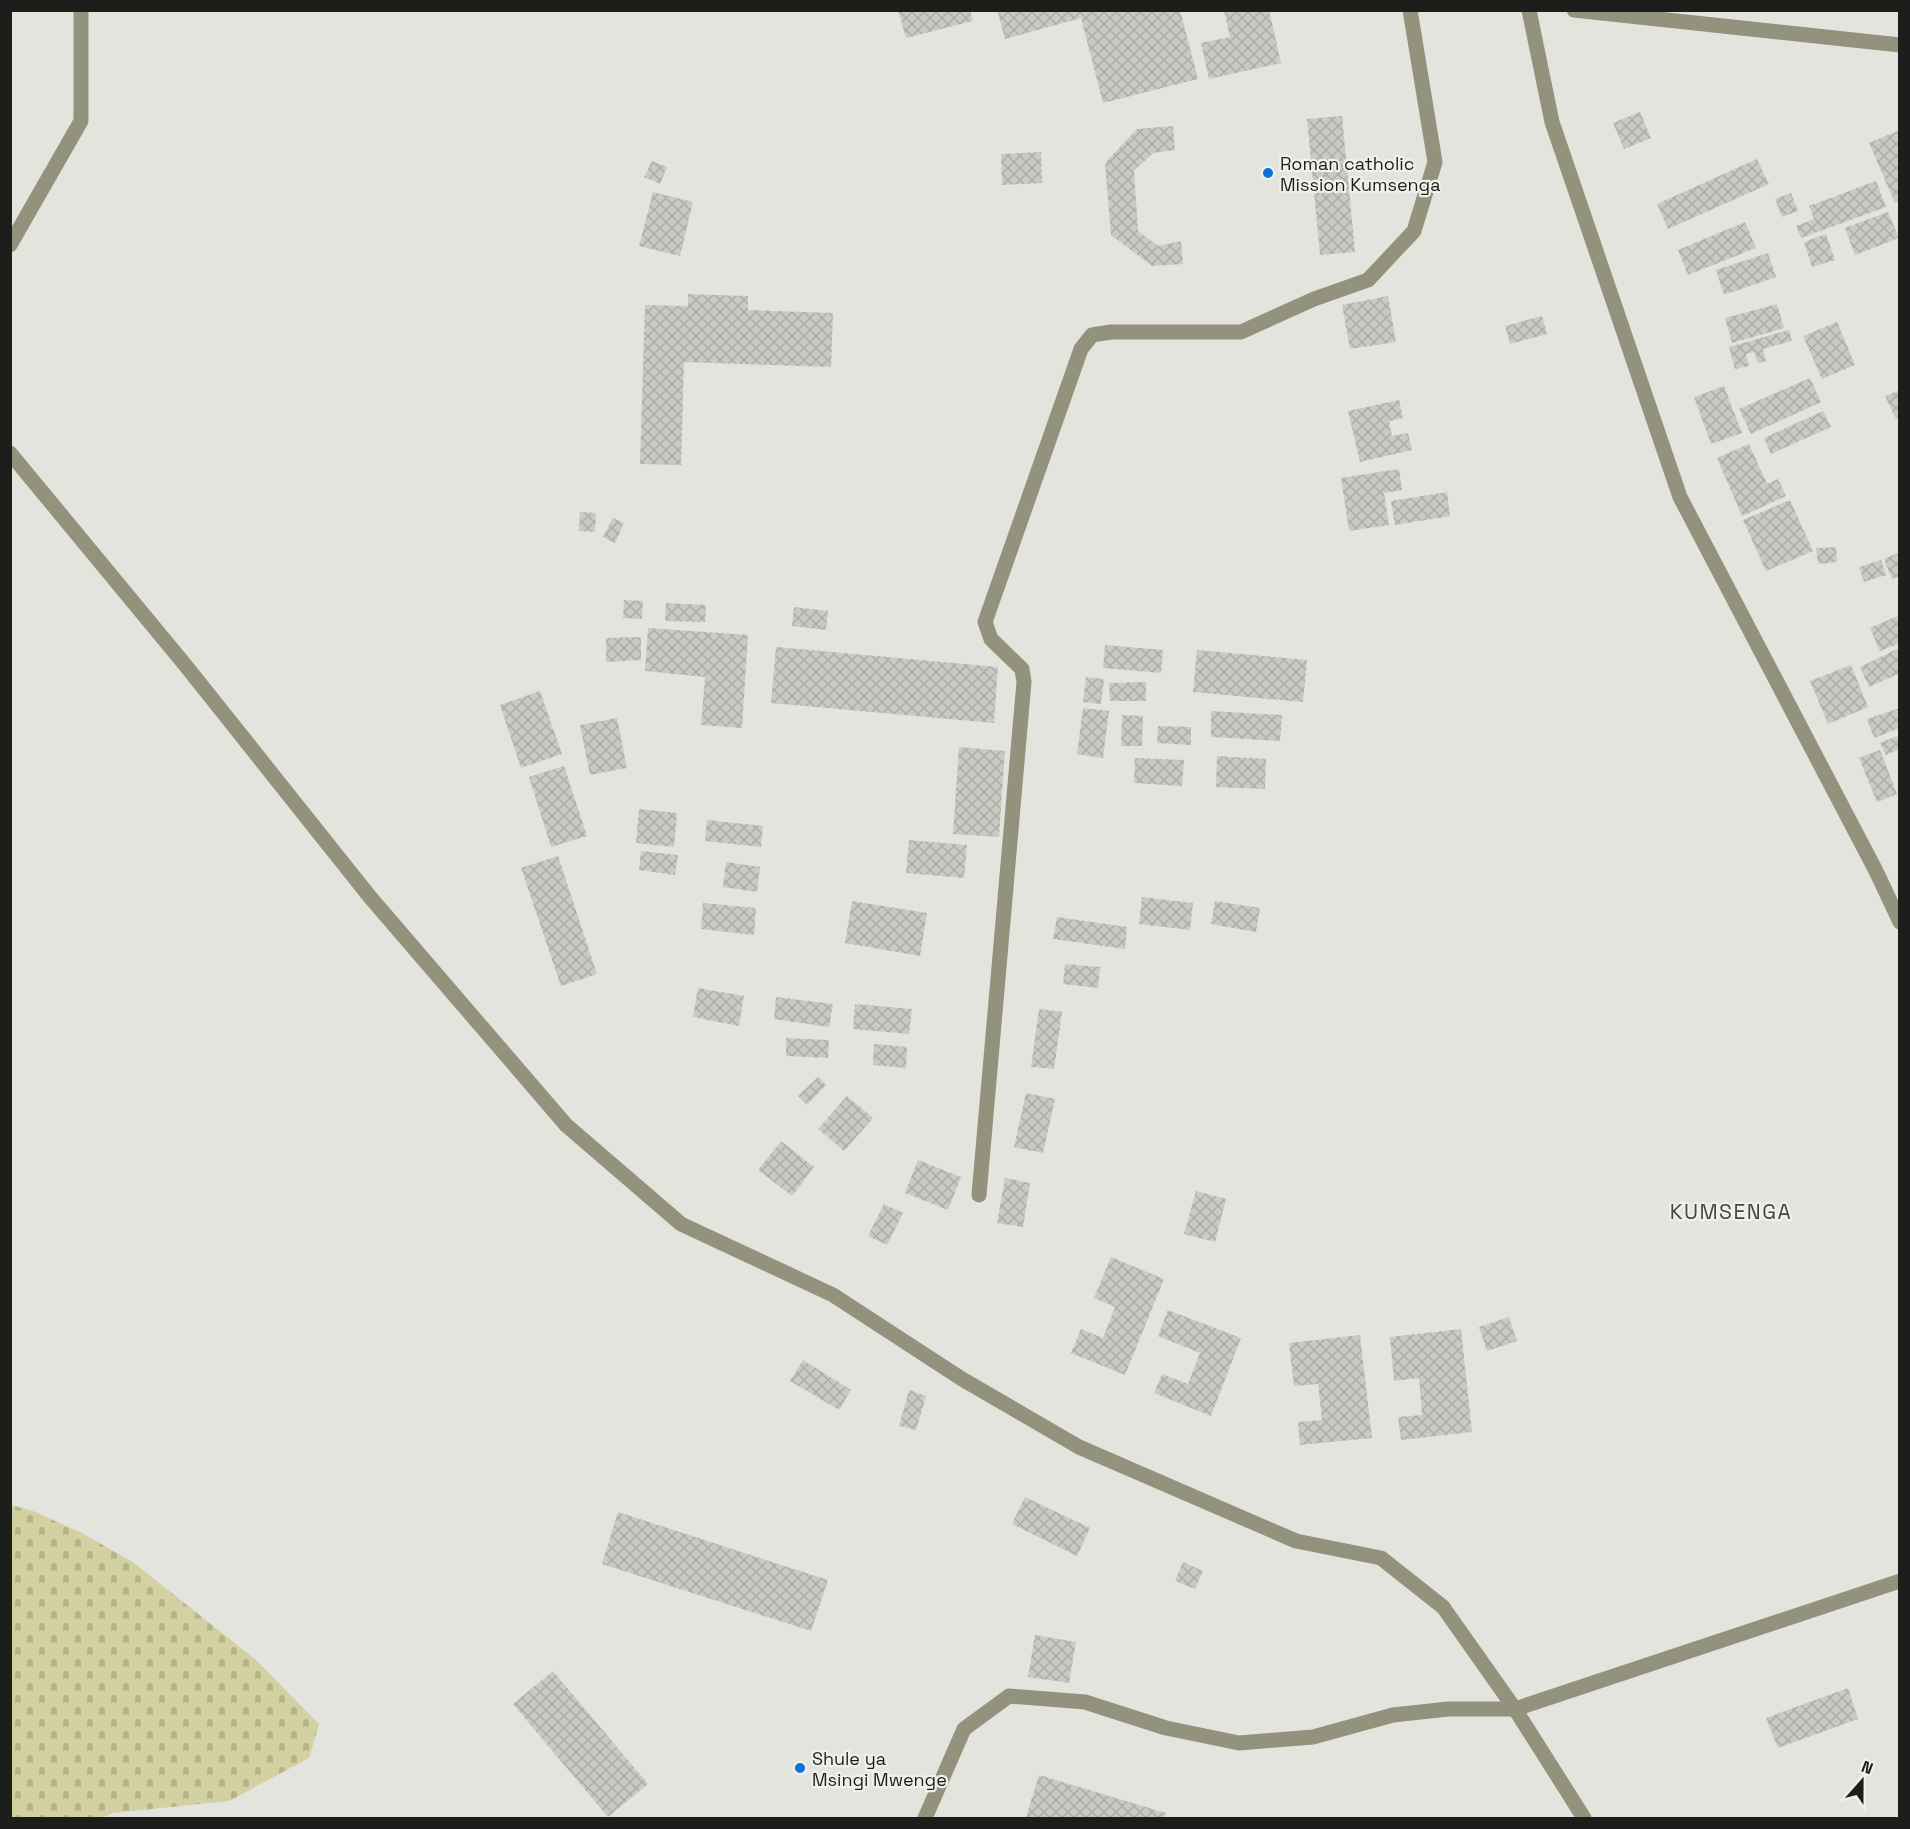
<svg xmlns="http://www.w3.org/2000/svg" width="1910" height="1829" font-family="'Space Grotesk',sans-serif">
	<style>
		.cemetery { fill: url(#cemetery-stones) }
		.building { fill: url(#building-cross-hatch) }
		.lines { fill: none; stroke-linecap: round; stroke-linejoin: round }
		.minor { stroke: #93927c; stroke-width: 15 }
		.poi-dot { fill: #0c71d9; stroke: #f1f1ec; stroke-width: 2 }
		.labels { text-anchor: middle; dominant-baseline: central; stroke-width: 4.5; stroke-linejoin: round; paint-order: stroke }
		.poi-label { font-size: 18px; fill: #1d1d1b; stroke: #f1f1ec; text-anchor: start }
		.quarter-label { font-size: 21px; letter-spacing: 1.5px; fill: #464642; stroke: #f1f1ec }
	</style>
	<defs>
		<pattern id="cemetery-stones" width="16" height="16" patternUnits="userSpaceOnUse" patternTransform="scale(1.5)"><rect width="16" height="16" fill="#d3d1a1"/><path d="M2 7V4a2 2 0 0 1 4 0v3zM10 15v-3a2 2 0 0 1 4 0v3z" fill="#b5b38a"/></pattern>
		<pattern id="building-cross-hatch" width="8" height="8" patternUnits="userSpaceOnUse" patternTransform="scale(1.5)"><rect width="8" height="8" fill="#cacac4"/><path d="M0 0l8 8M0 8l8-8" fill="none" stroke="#adada8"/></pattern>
	</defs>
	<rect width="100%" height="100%" fill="#e4e4de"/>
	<!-- cemetery -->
	<path class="cemetery" d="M11,1505L33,1511L82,1533L134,1563L256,1660L319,1724L309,1758L229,1801L113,1813L102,1818H11Z"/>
	<!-- building -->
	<path class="building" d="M898,10H970L973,21L906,38Z
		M997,10H1180L1198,79L1103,103L1081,18L1005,39Z
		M1224,10H1269L1281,63L1209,79L1201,43L1230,37Z
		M1640,112L1651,138L1624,149L1613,123Z
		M1342,116L1355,252L1320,255L1307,119Z
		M1173,126L1175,150L1153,153L1134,171L1138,231L1158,246L1181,241L1183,264L1152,266L1111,235L1105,163L1137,129Z
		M1900,130V201L1895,203L1869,143Z
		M1041,152L1042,183L1002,185L1001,154Z
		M1757,159L1769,184L1668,229L1657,204Z
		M652,161L667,167L660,184L644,177Z
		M1876,181L1886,207L1801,238L1796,226L1814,219L1809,206Z
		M653,192L693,202L680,256L639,246Z
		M1791,193L1798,211L1782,217L1775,199Z
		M1888,212L1899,238L1855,255L1845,228Z
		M1745,222L1756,248L1688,275L1678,250Z
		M1826,234L1835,260L1812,267L1804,242Z
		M1768,253L1776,277L1724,295L1716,270Z
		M688,294L748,296V310L833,313L831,367L684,362L681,465L640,464L645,305L688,306Z
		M1388,296L1396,342L1350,349L1342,305Z
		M1777,304L1784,328L1732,343L1725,318Z
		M1542,316L1547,334L1510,344L1505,326Z
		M1837,322L1855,365L1822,379L1803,336Z
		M1789,330L1792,341L1763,349L1766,361L1758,363L1754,352L1746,354L1749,366L1735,369L1729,347Z
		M1810,378L1821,402L1751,434L1739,409Z
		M1724,386L1742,433L1711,444L1694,397Z
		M1900,390V417L1896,419L1885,396Z
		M1399,400L1403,418L1389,421L1392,436L1408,433L1412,450L1360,462L1348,411Z
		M1823,411L1831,427L1771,454L1764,438Z
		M1749,444L1767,484L1778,479L1786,496L1742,516L1717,458Z
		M1399,469L1402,490L1384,493L1389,525L1349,531L1341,478Z
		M1447,492L1450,516L1395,525L1391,501Z
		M1790,500L1813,551L1766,571L1743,520Z
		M580,512L596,513L595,532L579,531Z
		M613,518L624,523L615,543L603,537Z
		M1836,547L1837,562L1818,564L1816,548Z
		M1898,553L1900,576L1892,579L1884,559Z
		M1881,560L1886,575L1864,582L1859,567Z
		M624,600L643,601L642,619L623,618Z
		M666,603L706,605L705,622L665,621Z
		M794,607L828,611L826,630L792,626Z
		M1900,615V643L1880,651L1870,628Z
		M648,628L748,635L742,728L701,725L705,677L645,671Z
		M641,637V660L606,662V638Z
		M1105,645L1163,650L1161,673L1103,668Z
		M776,647L998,667L994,723L771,703Z
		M1897,649L1900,655V673L1869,687L1860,667Z
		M1197,650L1307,660L1303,702L1193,692Z
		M1851,665L1868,707L1828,724L1810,681Z
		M1086,677L1104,679L1101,704L1083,702Z
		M1146,682V701H1110L1109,683Z
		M540,691L562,754L521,768L500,705Z
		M1083,708L1109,711L1103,758L1077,754Z
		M1900,708V728L1874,738L1867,719Z
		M1211,711L1282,715L1280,741L1211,737Z
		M1122,715L1143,716L1142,746H1121Z
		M617,718L627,768L590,775L580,725Z
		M1158,726L1191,727V745L1157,743Z
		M1897,736L1900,742V749L1886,755L1880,743Z
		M959,747L1005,751L999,837L953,834Z
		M1880,750L1897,794L1877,802L1859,758Z
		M1217,756L1266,759L1265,789L1216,787Z
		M1135,758L1184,760L1182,786L1134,783Z
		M564,766L587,836L551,847L529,777Z
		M639,809L677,813L674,847L636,843Z
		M707,820L763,826L761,847L705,841Z
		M909,840L967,845L964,878L906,873Z
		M641,851L678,855L675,875L639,870Z
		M558,856L597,974L561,986L521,868Z
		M726,862L760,867L757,892L723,887Z
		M1142,897L1193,903L1190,930L1139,924Z
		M852,901L927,913L920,956L845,943Z
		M1215,901L1260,908L1256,932L1211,924Z
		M703,903L756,908L754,935L701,929Z
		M1057,917L1127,927L1125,949L1053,939Z
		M1065,964L1100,967L1098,988L1063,984Z
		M698,988L744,996L739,1026L693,1017Z
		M776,997L833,1004L829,1027L774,1019Z
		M855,1004L912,1009L909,1034L853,1029Z
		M1039,1009L1062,1012L1054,1069L1031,1067Z
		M786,1038L829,1040L828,1058L786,1056Z
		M874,1044L907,1047L906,1068L873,1065Z
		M818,1077L826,1085L807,1105L798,1096Z
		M1026,1093L1055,1099L1043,1153L1014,1147Z
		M847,1096L873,1118L844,1151L818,1129Z
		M781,1141L814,1167L792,1196L758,1170Z
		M918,1160L961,1177L948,1210L905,1193Z
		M1005,1178L1030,1183L1023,1227L997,1223Z
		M1196,1191L1226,1199L1215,1242L1184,1234Z
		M884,1204L903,1213L887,1245L868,1236Z
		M1111,1257L1164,1279L1125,1375L1071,1353L1081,1329L1103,1338L1115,1307L1094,1298Z
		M1168,1310L1241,1338L1211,1416L1154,1393L1162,1374L1188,1384L1200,1353L1158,1336Z
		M1509,1317L1517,1341L1487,1351L1479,1327Z
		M1461,1329L1472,1432L1401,1440L1398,1417L1422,1415L1419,1378L1394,1381L1390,1337Z
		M1360,1335L1372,1438L1300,1445L1298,1422L1322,1420L1318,1384L1294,1386L1289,1343Z
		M803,1360L851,1390L839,1410L790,1381Z
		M909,1390L926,1396L916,1430L899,1426Z
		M1025,1497L1090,1528L1077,1556L1012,1524Z
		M618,1512L828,1580L811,1631L602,1564Z
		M1183,1562L1203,1571L1195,1589L1175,1581Z
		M1035,1635L1076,1642L1069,1683L1028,1677Z
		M553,1671L648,1784L608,1817L513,1704Z
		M1848,1688L1858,1719L1778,1748L1766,1718Z
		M1039,1775L1166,1813L1164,1818L1026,1817Z"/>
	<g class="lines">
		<!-- minor -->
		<path class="minor" d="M1529,10L1552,122L1680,497L1876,871L1900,922
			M1574,10L1900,45
			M10,245L81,121V10
			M10,453L186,666L370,897L566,1125L681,1224L833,1295L962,1379L1079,1447L1296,1541L1381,1558L1443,1607L1515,1709L1584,1818
			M979,1195L1024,682L1022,669L991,639L985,622L1081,349L1092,335L1111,332H1241L1314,299L1368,280L1414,231L1435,162L1410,10
			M925,1818L964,1729L1009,1696L1085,1702L1166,1728L1239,1743L1313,1737L1393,1715L1448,1709H1515L1900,1581"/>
	</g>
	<!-- markers -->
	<g class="poi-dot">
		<circle cx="1268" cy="173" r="6"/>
		<circle cx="800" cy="1768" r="6"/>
	</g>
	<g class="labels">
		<!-- poi labels -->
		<g class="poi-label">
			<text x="1280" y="163">Roman catholic<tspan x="1280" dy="21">Mission Kumsenga</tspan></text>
			<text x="812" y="1758">Shule ya<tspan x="812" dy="21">Msingi Mwenge</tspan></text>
		</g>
		<!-- quarter labels -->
		<g class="quarter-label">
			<text x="1731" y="1211">KUMSENGA</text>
		</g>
	</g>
	<!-- border -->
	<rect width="1910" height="1829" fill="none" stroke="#1d1d1b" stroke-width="24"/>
	<!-- north arrow -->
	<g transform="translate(1862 1781) rotate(21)" stroke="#f1f1ec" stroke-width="4.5" paint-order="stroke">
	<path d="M0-4.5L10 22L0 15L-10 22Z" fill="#1d1d1b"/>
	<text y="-9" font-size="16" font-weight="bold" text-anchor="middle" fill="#1d1d1b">N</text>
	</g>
</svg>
